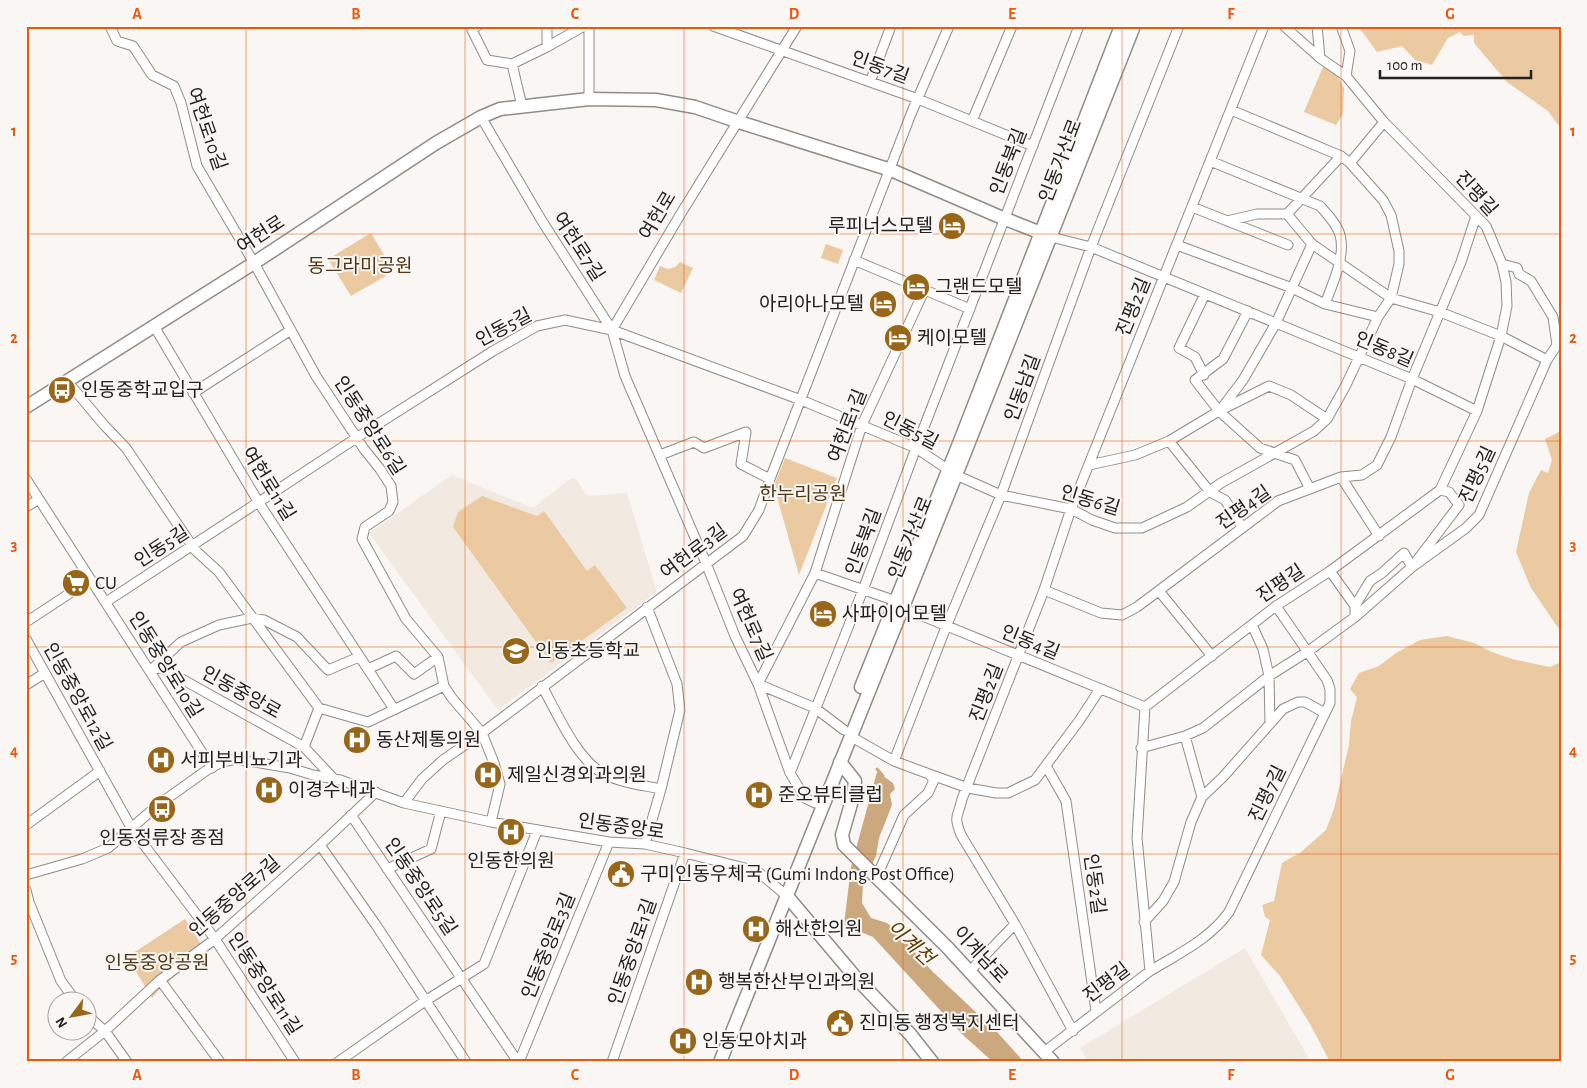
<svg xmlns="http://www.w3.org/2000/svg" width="1587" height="1088" font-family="'Alegreya Sans','Noto Sans KR',sans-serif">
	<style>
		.built { fill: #f2eae1 }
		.green { fill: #ebcaa1 }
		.water { fill: #cba87e }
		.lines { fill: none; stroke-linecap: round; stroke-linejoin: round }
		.stream { stroke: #cba87e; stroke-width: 3 }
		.street-casing { stroke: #8f8c89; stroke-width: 11 }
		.secondary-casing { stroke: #8f8c89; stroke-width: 15 }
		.street { stroke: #fff; stroke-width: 9 }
		.secondary { stroke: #fff; stroke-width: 12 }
		.grid { fill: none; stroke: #e8590c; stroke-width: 1; stroke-opacity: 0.55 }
		.labels { text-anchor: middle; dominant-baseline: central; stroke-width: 4; stroke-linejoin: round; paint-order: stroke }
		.street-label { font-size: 19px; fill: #222120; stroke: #f9f6f3 }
		.poi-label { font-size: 19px; fill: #222120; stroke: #f9f6f3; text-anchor: start }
		.park-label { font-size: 19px; fill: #4f3614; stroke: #f9f6f3 }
		.water-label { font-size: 20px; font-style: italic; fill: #5d3b02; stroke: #f9f6f3 }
		.neatline { fill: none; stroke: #e8590c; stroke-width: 2 }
		.grid-label { font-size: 16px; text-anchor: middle; font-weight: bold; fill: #e8590c }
	</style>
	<rect width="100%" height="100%" fill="#f9f6f3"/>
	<!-- built -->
	<path class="built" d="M452,475L533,508L571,478L576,479L586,494L591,496L627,493L657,592L498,710L369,533Z
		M1245,948L1311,1062H1088L1080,1048Z"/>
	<!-- green -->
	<path class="green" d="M1358,26H1561V129L1548,111L1507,82L1474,43V35L1464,36L1460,32L1448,38L1432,65L1415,60L1402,46L1377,52Z
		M1323,67L1335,71L1344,88L1343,114L1336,125L1304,112Z
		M371,233L393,270L384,277L351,296L328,259Z
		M826,244L843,250L838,264L821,258Z
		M680,262L693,268L681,293L654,280L660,266L668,269L675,267Z
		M1561,431V632L1531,588L1516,552L1529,493L1541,470L1548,473L1552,460L1545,439Z
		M785,458L837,478L799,575L774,486Z
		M482,496L537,516L544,511L587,571L595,565L627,608L551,663L453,527L458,512Z
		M1447,636L1474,643L1492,652L1512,659L1550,667L1561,662V1062H1330L1310,1024L1280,976L1261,955L1270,920L1265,917L1262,905L1274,901L1282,863L1301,852L1326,830L1334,809L1349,745L1351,721L1357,697L1350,689L1359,673L1379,666L1396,653L1420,640Z
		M185,919L205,950L160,989L152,998L127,957Z"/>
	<!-- water -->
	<path class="water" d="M877,772L893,783L895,789L890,794L892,805L879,838L876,856L863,882L862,903L871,918L887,923L892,927L932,971L997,1032L1024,1062H993L962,1034L873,937L844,925L851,867Z"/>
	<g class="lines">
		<!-- stream -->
		<path class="stream" d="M877,769L883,776"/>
		<defs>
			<path id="street" d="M110,26L117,41L133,46L152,75L174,86L181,103L197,166L254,263L316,376L364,449L380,469L391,486L393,502L389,511L365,527L362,539L406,619L438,657L444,686L452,698L482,733L494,763L500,784L491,822
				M477,26L472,30L487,60L512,64
				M589,26V99
				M713,26L918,99L1033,146
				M1317,26L1320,58
				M1341,26L1350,51L1346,76
				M547,47V26
				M870,82L891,26
				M522,106L512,64L547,47L584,26
				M481,117L542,221L612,330L625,376L706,563L735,636L758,684L790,773L805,798L815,803
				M972,121L1012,26
				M1210,161L1320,206C1327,214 1337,224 1340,235C1346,256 1332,285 1325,304
				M1350,163L1384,122
				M1192,207L1288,245
				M1287,214L1341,156
				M1227,221L1257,214H1287L1312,244L1391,298L1440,312L1501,336L1547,360
				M1051,237L1091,247L1412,379L1477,411
				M1177,245L1292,288L1325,304L1378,317
				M854,260L970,309
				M1248,311L1223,359L1195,380L1219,411L1260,448L1295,460L1310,489
				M154,326L259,503L394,709
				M612,330L680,215L797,26
				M1204,375L1195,357L1179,348L1205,294
				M67,381L104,425L126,448L195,550L219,572L319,708L304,747
				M193,393L291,330
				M1221,409L1243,380L1276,323L1312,244
				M1169,441L1210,492L1225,500L1242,527
				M660,455L694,442L704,448L746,432L741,464L770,479
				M1089,465L1135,455L1169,441L1219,411L1269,386L1291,395L1327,419
				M1341,477L1379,536
				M26,479L212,768
				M26,507L39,499
				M1330,571L1355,606
				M815,573L896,601
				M1044,590L1101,613L1122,615L1137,607L1278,501L1341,477L1362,475L1377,465L1391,437L1412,379L1461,262L1476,216
				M1159,591L1212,656
				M106,602L367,431L493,351L537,326L565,320L612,330L801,400L916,448L956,475L1001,495L1071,509L1092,520L1115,528H1142L1187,507L1221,483L1314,431L1327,419L1345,387L1378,317L1391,298L1399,264V251L1391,215L1383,200L1350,163L1341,156L1231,110
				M903,608L1145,707
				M1355,617V606L1370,581L1382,573L1404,553L1412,567L1459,505L1449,492L1440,490
				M26,622L90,580
				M1252,625L1263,649L1269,676L1270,724
				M26,639L132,829L215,939L295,1062
				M153,668L181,642L219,625L252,618L264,620L297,637L328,670L359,657
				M151,669L162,668L304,747L334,779
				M368,669L396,656L414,674L438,657
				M26,685L45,673
				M542,686C557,713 577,760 604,774C622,783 642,785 661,789
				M319,708L368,722L444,686
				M844,730L815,708L758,684L815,573L862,425L924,291
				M850,736L894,761L929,774L968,788L996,793H1008L1035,780L1079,721L1100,689
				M1185,736L1202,797
				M1141,748L1185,736L1203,728L1269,676L1307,652L1355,617L1412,567L1466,528L1479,515L1547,360L1557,345L1553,317L1531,281L1519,274L1517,268L1502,264
				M894,761L946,627L1001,495L1091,247L1179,26
				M1046,766L1066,801L1096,1011
				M790,773L863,590L916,448L1079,26
				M404,803L422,779L443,760L482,733L743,536L759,510L770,479L911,114L949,26
				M351,815L518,1062
				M26,825L100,771
				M645,844L661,789L680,710L677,684L647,607
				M320,845L376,925L466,1062
				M387,869L431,849L441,811
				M26,875L82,859L108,848L158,805L207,770L222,762L236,759L290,768L313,775L340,780L404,803L491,822L609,842L645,844L685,853L757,871L787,896
				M877,876L904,815L928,793L934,780L929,774
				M26,890L29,902L61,981L75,1000
				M1144,922L1163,901L1174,882L1191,822L1202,797L1223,777L1283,709L1298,702H1305L1325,713
				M1150,971C1178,954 1210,939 1229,912L1330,703V689L1327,680L1276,606
				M969,972L1015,924
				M160,980L220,1062
				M88,1016L105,1031L127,1062
				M1073,1031L1015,924L961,835C953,814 958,818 962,799L1044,590L1071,509L1264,26
				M1044,1052L1150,971L1137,838L1145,707L1276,606L1330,571L1440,490L1477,411L1501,336L1507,306L1506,282L1502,264L1486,226L1384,122L1346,76L1320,58L1284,26
				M66,1062L105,1031L160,980L215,939L320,845L376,792
				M338,1062L425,1001L484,964L537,831
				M519,1062L609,842
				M612,1062L685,853"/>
			<path id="secondary" d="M26,407L254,263L436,143L481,117L500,109L589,99L656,100L695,107L739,122L891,170L998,216L1051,237
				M861,687L960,441L1121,26
				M840,762L855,781L853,797L842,835L844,845L947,947L1053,1062
				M787,896L857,979L910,1034L932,1062
				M720,1062L956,475L1134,26"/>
		</defs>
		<!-- street casing -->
		<use href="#street" class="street-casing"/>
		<!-- secondary casing -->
		<use href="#secondary" class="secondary-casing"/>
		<!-- street -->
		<use href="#street" class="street"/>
		<!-- secondary -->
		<use href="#secondary" class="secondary"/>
	</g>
	<!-- grid -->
	<path class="grid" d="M246,26V1062M465,26V1062M684,26V1062M903,26V1062M1122,26V1062M1341,26V1062M26,234H1561M26,441H1561M26,647H1561M26,854H1561"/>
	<!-- icons -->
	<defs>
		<symbol id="hotel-disc" viewBox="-11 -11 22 22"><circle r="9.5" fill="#986619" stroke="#f9f6f3"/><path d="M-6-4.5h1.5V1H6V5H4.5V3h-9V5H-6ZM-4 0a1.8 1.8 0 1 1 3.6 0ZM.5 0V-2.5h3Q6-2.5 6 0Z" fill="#fff"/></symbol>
		<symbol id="bus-disc" viewBox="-11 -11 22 22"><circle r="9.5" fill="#986619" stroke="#f9f6f3"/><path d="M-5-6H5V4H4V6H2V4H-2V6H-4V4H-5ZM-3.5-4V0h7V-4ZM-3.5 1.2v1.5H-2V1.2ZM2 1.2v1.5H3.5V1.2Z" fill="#fff"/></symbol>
		<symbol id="supermarket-disc" viewBox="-11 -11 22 22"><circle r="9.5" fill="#986619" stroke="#f9f6f3"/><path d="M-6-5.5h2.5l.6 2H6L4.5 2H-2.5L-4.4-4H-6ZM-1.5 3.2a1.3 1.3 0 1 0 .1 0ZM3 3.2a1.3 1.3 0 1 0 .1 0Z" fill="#fff"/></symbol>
		<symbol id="school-disc" viewBox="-11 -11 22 22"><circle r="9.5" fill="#986619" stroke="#f9f6f3"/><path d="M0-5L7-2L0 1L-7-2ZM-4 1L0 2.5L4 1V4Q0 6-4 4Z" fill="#fff"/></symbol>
		<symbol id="hospital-disc" viewBox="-11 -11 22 22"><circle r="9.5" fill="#986619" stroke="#f9f6f3"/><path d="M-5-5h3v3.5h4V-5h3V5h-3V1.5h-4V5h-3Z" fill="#fff"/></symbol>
		<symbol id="civic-disc" viewBox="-11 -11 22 22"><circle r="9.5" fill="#986619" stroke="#f9f6f3"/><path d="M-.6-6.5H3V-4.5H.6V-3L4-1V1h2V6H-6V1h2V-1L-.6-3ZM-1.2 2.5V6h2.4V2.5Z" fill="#fff"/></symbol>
	</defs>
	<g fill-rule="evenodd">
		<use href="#hotel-disc" x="936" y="210" width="32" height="32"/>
		<use href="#hotel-disc" x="900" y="271" width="32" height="32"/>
		<use href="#hotel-disc" x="867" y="288" width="32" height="32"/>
		<use href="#hotel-disc" x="882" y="322" width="32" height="32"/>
		<use href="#bus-disc" x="46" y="374" width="32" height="32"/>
		<use href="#supermarket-disc" x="60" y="567" width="32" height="32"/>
		<use href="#hotel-disc" x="807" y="598" width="32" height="32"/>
		<use href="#school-disc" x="500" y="635" width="32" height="32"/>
		<use href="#hospital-disc" x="341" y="724" width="32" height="32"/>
		<use href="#hospital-disc" x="145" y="744" width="32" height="32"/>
		<use href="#hospital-disc" x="472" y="759" width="32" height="32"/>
		<use href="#hospital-disc" x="253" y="774" width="32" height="32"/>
		<use href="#hospital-disc" x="743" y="779" width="32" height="32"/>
		<use href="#bus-disc" x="146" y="793" width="32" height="32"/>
		<use href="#hospital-disc" x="495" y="816" width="32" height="32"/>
		<use href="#civic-disc" x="605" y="858" width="32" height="32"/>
		<use href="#hospital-disc" x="740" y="913" width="32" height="32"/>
		<use href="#hospital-disc" x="683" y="966" width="32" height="32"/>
		<use href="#civic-disc" x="824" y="1007" width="32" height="32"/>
		<use href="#hospital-disc" x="667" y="1025" width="32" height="32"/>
	</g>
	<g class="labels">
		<!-- street labels -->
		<g class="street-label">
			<text transform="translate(880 68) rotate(20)">인동7길</text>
			<text transform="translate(206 129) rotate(71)">여헌로10길</text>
			<text transform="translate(1061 161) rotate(-69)">인동가산로</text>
			<text transform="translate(1009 162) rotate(-69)">인동북길</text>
			<text transform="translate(1476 194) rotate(48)">진평길</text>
			<text transform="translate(658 216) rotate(-59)">여헌로</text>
			<text transform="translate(261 235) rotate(-33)">여헌로</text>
			<text transform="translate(578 247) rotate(57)">여헌로7길</text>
			<text transform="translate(1134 307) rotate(-68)">진평2길</text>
			<text transform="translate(504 328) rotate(-28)">인동5길</text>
			<text transform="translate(1384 350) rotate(23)">인동8길</text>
			<text transform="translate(1023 388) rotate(-70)">인동남길</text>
			<text transform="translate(369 426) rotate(57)">인동중앙로6길</text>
			<text transform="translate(848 426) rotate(-69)">여헌로1길</text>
			<text transform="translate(910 431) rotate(27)">인동5길</text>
			<text transform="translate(1478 475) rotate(-65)">진평5길</text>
			<text transform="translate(268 484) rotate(58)">여헌로11길</text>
			<text transform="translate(1090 501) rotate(17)">인동6길</text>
			<text transform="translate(1244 508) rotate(-35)">진평4길</text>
			<text transform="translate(911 538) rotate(-68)">인동가산로</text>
			<text transform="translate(864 542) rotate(-70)">인동북길</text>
			<text transform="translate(162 547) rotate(-33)">인동5길</text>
			<text transform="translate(694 552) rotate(-37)">여헌로3길</text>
			<text transform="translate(1281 584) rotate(-34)">진평길</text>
			<text transform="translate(750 625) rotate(66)">여헌로7길</text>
			<text transform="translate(1030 643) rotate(22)">인동4길</text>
			<text transform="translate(165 665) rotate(58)">인동중앙로10길</text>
			<text transform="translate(241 693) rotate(29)">인동중앙로</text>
			<text transform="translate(987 693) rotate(-69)">진평2길</text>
			<text transform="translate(77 697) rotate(61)">인동중앙로12길</text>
			<text transform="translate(1268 794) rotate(-64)">진평7길</text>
			<text transform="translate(621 827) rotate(8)">인동중앙로</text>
			<text transform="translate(1094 884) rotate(82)">인동2길</text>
			<text transform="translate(420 887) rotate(56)">인동중앙로5길</text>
			<text transform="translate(235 897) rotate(-41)">인동중앙로7길</text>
			<text transform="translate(549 946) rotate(-68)">인동중앙로3길</text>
			<text transform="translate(633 952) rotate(-71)">인동중앙로1길</text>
			<text transform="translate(980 955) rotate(47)">이계남로</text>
			<text transform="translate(1107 983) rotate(-37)">진평길</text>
			<text transform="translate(264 984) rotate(57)">인동중앙로11길</text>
		</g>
		<!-- poi labels -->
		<g class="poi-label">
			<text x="933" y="226" text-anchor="end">루피너스모텔</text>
			<text x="935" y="287">그랜드모텔</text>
			<text x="864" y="304" text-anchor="end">아리아나모텔</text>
			<text x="917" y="338">케이모텔</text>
			<text x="81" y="390">인동중학교입구</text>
			<text x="95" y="583">CU</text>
			<text x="842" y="614">사파이어모텔</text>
			<text x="535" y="651">인동초등학교</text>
			<text x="376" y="740">동산제통의원</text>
			<text x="180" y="760">서피부비뇨기과</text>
			<text x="507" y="775">제일신경외과의원</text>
			<text x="288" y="790">이경수내과</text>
			<text x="778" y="795">준오뷰티클럽</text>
			<text x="162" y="838" text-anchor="middle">인동정류장 종점</text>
			<text x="511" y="861" text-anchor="middle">인동한의원</text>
			<text x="640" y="874">구미인동우체국 (Gumi Indong Post Office)</text>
			<text x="775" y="929">해산한의원</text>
			<text x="718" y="982">행복한산부인과의원</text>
			<text x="859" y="1023">진미동 행정복지센터</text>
			<text x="702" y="1041">인동모아치과</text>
		</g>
		<!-- park labels -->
		<g class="park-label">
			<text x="360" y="266">동그라미공원</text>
			<text x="803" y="494">한누리공원</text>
			<text x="157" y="963">인동중앙공원</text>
		</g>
		<!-- water labels -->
		<g class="water-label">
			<text transform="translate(910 943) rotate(43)">이계천</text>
		</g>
	</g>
	<!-- border -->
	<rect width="1587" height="1088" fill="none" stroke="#f9f6f3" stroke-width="55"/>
	<!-- north arrow -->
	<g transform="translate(72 1016) rotate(238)"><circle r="24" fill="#f9f6f3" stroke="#a3a19f"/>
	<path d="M0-4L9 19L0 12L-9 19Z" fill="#986619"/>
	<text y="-8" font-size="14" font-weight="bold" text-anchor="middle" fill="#222120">N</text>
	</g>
	<!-- scale -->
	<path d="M1380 70v8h151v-8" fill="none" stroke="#222120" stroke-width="2.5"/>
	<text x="1387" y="70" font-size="15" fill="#222120" stroke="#f9f6f3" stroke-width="4" paint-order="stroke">100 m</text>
	<rect x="28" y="28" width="1532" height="1032" class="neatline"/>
	<g class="grid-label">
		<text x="137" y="19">A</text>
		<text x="356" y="19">B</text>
		<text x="575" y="19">C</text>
		<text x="794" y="19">D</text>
		<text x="1012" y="19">E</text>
		<text x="1231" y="19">F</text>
		<text x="1450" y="19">G</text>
		<text x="14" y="136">1</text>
		<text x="1573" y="136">1</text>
		<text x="14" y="343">2</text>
		<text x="1573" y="343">2</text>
		<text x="14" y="550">3</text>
		<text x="1573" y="550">3</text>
		<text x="14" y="756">4</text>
		<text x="1573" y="756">4</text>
		<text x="14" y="963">5</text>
		<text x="1573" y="963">5</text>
		<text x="137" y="1080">A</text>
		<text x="356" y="1080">B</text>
		<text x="575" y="1080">C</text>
		<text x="794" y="1080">D</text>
		<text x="1012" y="1080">E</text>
		<text x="1231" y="1080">F</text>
		<text x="1450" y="1080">G</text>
	</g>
</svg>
